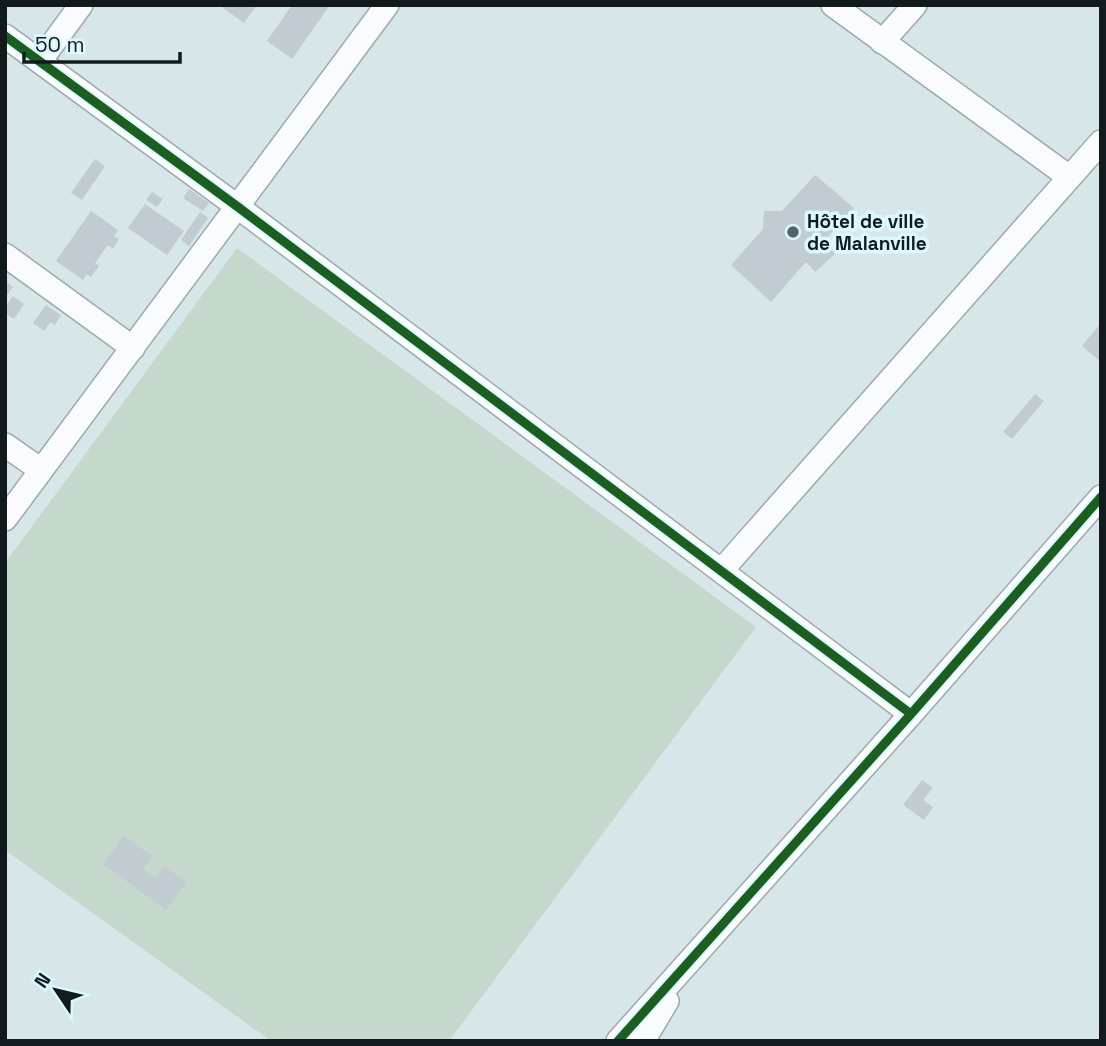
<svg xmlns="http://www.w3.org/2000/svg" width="1106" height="1046" font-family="'Space Grotesk',sans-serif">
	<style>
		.green { fill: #c5d8cc }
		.building { fill: #c0ccd2 }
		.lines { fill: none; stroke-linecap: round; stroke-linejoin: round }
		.minor-casing { stroke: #9daaac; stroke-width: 26 }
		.minor { stroke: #f9fbfc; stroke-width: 23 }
		.cycleway-casing { stroke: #dbf8fe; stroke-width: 13 }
		.cycleway { stroke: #1b5e20; stroke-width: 9 }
		.poi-dot { fill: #566264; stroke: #dbf8fe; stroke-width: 2.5 }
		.labels { text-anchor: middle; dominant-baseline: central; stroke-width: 7; stroke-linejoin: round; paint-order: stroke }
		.poi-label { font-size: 19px; font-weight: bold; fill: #111b1d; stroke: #dbf8fe; text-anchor: start }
	</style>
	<rect width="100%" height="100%" fill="#d6e6e9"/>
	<!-- green -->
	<path class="green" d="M237,248L756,627L449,1041H271L5,850V563Z"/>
	<!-- building -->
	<path class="building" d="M219,5H257L244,23Z
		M292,5H330L292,59L267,41Z
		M95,159L105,166L82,200L71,193Z
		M815,175L854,208L823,242L836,253L815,272L806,262L771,302L731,265L763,229L764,211H782Z
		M189,189L209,203L203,211L183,198Z
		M152,192L163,199L157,207L146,200Z
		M145,204L184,231L167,255L128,228Z
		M91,211L118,230L114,236L119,239L113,249L108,245L95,263L99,266L91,277L87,274L83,280L56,261Z
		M200,212L208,218L189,246L181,240Z
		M5,281L13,287L5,298Z
		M13,296L24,304L14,319L5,313V307Z
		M46,305L61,315L55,325L50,322L44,331L33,323Z
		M1101,323V362L1082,346Z
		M1035,394L1044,401L1012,439L1003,432Z
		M922,780L933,788L923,800L933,807L924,820L903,805Z
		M124,836L152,856L143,869L155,878L164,865L186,882L166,910L103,864Z"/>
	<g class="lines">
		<defs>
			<path id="minor" d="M833,5L1069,177
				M5,36L238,207L911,714
				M882,42L915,5
				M40,61L81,5
				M5,255L133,348
				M5,445L41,470
				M5,519L387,5
				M721,571L1101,142
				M618,1041L911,714L1101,497
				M643,1041L667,1001"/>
		</defs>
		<!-- minor casing -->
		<use href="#minor" class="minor-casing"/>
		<!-- minor -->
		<use href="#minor" class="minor"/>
		<defs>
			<path id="cycleway" d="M5,36L238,207L911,714
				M618,1041L911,714L1101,497"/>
		</defs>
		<!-- cycleway casing -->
		<use href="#cycleway" class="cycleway-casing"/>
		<!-- cycleway -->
		<use href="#cycleway" class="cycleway"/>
	</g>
	<!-- markers -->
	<circle class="poi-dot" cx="793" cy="232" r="7"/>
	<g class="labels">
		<!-- poi labels -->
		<g class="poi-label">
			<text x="807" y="221">Hôtel de ville<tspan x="807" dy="22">de Malanville</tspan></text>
		</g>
	</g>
	<!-- border -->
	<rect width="1106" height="1046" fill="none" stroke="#111b1d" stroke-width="14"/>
	<!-- north arrow -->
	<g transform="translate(56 990) rotate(305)" stroke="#dbf8fe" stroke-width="5" paint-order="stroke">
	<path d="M0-5L12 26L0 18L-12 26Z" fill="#111b1d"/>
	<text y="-10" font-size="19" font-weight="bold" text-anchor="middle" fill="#111b1d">N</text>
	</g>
	<!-- scale -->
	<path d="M24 52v10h156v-10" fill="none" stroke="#111b1d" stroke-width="3.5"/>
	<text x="35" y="52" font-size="21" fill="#111b1d" stroke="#dbf8fe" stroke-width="5" paint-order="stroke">50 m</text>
</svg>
